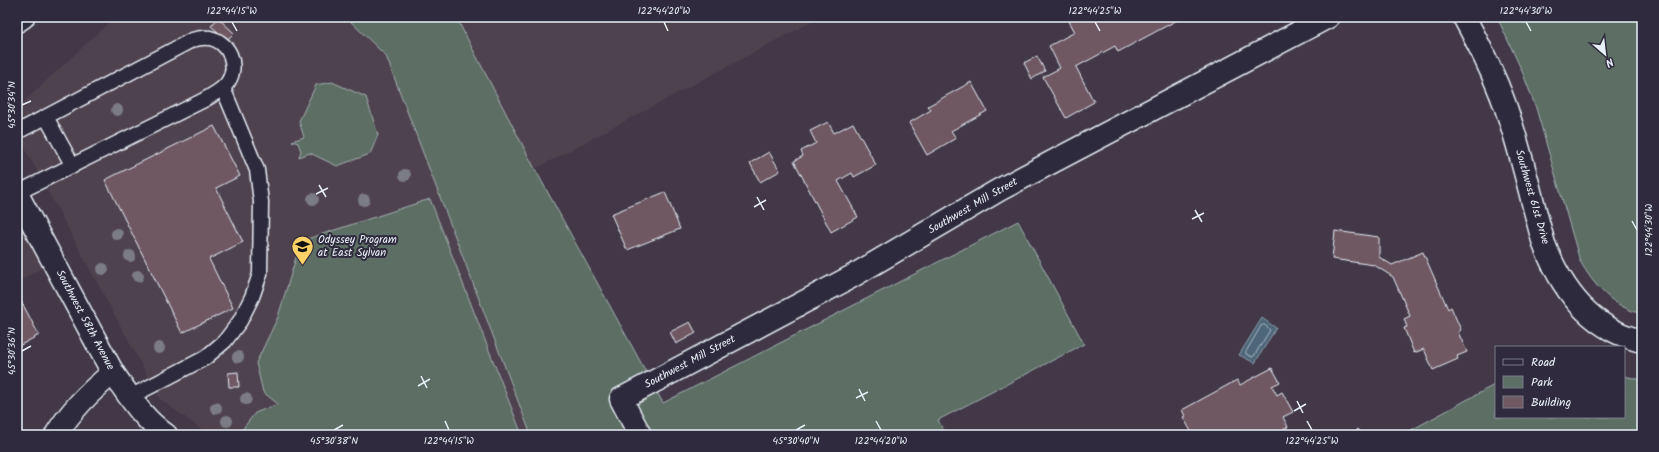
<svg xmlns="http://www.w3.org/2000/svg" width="1659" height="452" font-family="Kalam,sans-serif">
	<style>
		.built { fill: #504250 }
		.green { fill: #5d6e65; stroke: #a2b0ae }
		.water { fill: #4e6678; stroke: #8c9eab }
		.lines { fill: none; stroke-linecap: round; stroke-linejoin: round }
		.shore { stroke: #aab9c5; stroke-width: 1 }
		.building { fill: #705963; stroke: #e8f1f8 }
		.lane-casing { stroke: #e8f1f8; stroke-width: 17 }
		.street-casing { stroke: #e8f1f8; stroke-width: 25 }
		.secondary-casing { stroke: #e8f1f8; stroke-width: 25 }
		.lane { stroke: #2f2a3d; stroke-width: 14 }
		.street { stroke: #2f2a3d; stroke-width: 22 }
		.secondary { stroke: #2f2a3d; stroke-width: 22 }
		.tree { fill: #7b7d84 }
		.ticks { fill: none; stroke: #e8f1f8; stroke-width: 1.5 }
		.labels { text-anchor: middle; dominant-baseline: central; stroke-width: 4; stroke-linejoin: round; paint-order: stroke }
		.street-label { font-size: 11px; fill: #e8f1f8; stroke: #2f2a3d }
		.poi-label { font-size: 11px; fill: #e8f1f8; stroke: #2f2a3d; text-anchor: start }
		.neatline { fill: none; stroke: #e8f1f8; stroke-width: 1.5 }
		.ticks-label { font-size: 10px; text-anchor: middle; fill: #e8f1f8 }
	</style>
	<rect width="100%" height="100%" fill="#423848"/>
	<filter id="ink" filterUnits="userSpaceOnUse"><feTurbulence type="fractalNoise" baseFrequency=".025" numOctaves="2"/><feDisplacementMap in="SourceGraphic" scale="8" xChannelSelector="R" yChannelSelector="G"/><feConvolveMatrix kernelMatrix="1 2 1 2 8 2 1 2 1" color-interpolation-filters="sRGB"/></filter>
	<g filter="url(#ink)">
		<!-- built -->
		<path class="built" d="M115,17H384L608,435H209L160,399L17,134V108Z
			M456,17H820L535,169Z
			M17,211L47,265L17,282Z"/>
		<!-- green -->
		<path class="green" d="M346,17H456L535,169L663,403L1018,221L1084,344L938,420L946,435H531L386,56Z
			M1497,17H1642V314C1613,307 1594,286 1580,261L1536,108L1522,71Z
			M332,82L366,97L378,135L370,154L337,166L310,153L299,157L301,151L298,143L292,141L304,137L299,121L316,85Z
			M430,199L522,435H238L255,413L278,404L263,392L256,363L278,317L301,241Z
			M1624,376L1642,380V435H1402L1496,384V417H1624Z"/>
		<!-- water -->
		<path class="water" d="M1262,318L1276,328L1255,363L1239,355Z"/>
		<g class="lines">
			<!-- shore -->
			<path class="shore" d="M1262,325H1265L1270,330L1254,356L1252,357L1246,354V352Z"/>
		</g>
		<!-- building -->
		<path class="building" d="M1077,17H1183L1118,52L1115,46L1076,67L1094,102L1066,118L1043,77L1060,68L1049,46L1075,32L1069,21Z
			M218,18L234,33L227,40L211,26Z
			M1037,56L1045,71L1032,79L1024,63Z
			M971,82L987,111L951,131L956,138L927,155L909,123L931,110L928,106Z
			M828,122L834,133L853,123L876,165L854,177L852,173L838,181L858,217L831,232L794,161L803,156L801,151L816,143L810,131Z
			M214,126L240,176L216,188L243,242L209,259L233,308L182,333L105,180Z
			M769,152L780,171L760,182L750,163Z
			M665,192L680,229L627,250L611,214Z
			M1335,231L1379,237V257L1392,265L1423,252L1448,309L1451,307L1461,330L1458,332L1467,352L1457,356L1458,359L1433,370L1424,349L1414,353L1404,328L1407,327L1404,319L1410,316L1393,277L1374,265L1332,259Z
			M20,299L39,335L17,347V301Z
			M690,322L696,333L676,344L670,332Z
			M1272,368L1280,382L1272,386L1277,395L1282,392L1293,412L1283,417L1288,427L1273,435H1263L1262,433L1259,435H1193L1183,417L1185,416L1182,410L1237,380L1240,385Z
			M238,372L239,387H229L228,373Z
			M1358,429L1364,435H1352Z"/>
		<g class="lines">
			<defs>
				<path id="lane" d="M46,117L73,166
					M17,132L192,40C198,38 203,37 210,38C229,42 239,65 228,82C223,90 212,95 204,100L17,193
					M130,397L205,358L225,341L240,321L252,297L260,274L261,202L257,170L223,88"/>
				<path id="street" d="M113,373C130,397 142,418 166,435
					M640,435L621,399L851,277L999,190L1328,17"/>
				<path id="secondary" d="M1464,17C1482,50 1498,82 1509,117C1523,159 1532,202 1544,244C1562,290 1592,330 1642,341
					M17,21L23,17
					M17,194L113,373C90,391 71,410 56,435"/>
			</defs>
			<!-- lane casing -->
			<use href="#lane" class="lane-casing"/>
			<!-- street casing -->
			<use href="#street" class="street-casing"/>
			<!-- secondary casing -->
			<use href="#secondary" class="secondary-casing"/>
			<!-- lane -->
			<use href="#lane" class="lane"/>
			<!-- street -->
			<use href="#street" class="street"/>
			<!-- secondary -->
			<use href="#secondary" class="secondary"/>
		</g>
		<!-- trees -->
		<g class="tree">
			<circle cx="117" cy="110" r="6"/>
			<circle cx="405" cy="175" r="6"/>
			<circle cx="313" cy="199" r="6"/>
			<circle cx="364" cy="200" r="6"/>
			<circle cx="117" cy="234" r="6"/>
			<circle cx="130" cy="256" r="6"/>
			<circle cx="103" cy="269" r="6"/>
			<circle cx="138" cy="276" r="6"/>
			<circle cx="159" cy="348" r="6"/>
			<circle cx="238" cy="357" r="6"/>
			<circle cx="246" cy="399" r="6"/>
			<circle cx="216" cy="408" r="6"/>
			<circle cx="227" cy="421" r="6"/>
		</g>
	</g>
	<!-- ticks -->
	<path class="ticks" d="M232,22L237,31M664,22L668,31M1095,22L1100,31M1526,22L1531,31M22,105L31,101M319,185L326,197M316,194L328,188M757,197L764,210M754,207L766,200M1195,210L1202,222M1192,219L1204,213M1632,221L1637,230M22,351L31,346M421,376L427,388M418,386L430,379M859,389L865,401M856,398L868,392M1297,401L1303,413M1294,411L1306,404M445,421L449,430M876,421L881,430M1307,421L1312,430M334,430L343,425M796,430L805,425"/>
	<!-- icons -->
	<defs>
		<symbol id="school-pin" viewBox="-11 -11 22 30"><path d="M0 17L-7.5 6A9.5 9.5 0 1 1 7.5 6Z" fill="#ffd166" stroke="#2f2a3d"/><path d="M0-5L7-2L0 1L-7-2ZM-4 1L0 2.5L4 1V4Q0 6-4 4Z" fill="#111"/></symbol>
	</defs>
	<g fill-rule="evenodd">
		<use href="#school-pin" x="290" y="234" width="25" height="34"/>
	</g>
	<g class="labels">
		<!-- street labels -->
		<g class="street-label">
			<text transform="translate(1532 197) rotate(74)">Southwest 61st Drive</text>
			<text transform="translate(973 206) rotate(-30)">Southwest Mill Street</text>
			<text transform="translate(85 320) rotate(62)">Southwest 58th Avenue</text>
			<text transform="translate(690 362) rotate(-28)">Southwest Mill Street</text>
		</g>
		<!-- poi labels -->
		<g class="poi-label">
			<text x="318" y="240">Odyssey Program<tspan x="318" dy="13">at East Sylvan</tspan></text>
		</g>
	</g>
	<!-- margin -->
	<rect width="1659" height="452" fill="none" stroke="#2f2a3d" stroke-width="44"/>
	<!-- legend -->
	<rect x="1495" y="346" width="130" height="72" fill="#2f2a3d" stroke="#797a88"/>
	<rect x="1503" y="359" width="20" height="6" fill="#2f2a3d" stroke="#797a88"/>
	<text x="1531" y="366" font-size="12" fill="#e8f1f8">Road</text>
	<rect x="1503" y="376" width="20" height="12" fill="#5d6e65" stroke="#797a88"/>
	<text x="1531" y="386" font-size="12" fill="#e8f1f8">Park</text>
	<rect x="1503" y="396" width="20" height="12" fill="#705963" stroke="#797a88"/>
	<text x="1531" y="406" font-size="12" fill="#e8f1f8">Building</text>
	<!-- north arrow -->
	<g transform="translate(1605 54) rotate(152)" stroke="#2f2a3d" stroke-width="3" paint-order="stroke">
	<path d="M0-3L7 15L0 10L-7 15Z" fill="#e8f1f8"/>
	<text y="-6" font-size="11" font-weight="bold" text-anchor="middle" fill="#e8f1f8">N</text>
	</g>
	<rect x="22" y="22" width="1615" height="408" class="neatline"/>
	<g class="ticks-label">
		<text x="232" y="14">122°44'15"W</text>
		<text x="664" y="14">122°44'20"W</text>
		<text x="1095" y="14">122°44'25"W</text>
		<text x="1526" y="14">122°44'30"W</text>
		<text transform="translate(11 105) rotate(-90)" y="4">45°30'34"N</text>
		<text transform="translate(1648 230) rotate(-90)" y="4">122°44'30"W</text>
		<text transform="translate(11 351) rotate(-90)" y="4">45°30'36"N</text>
		<text x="334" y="444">45°30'38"N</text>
		<text x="449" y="444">122°44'15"W</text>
		<text x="796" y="444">45°30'40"N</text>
		<text x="881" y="444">122°44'20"W</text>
		<text x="1312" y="444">122°44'25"W</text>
	</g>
</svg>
